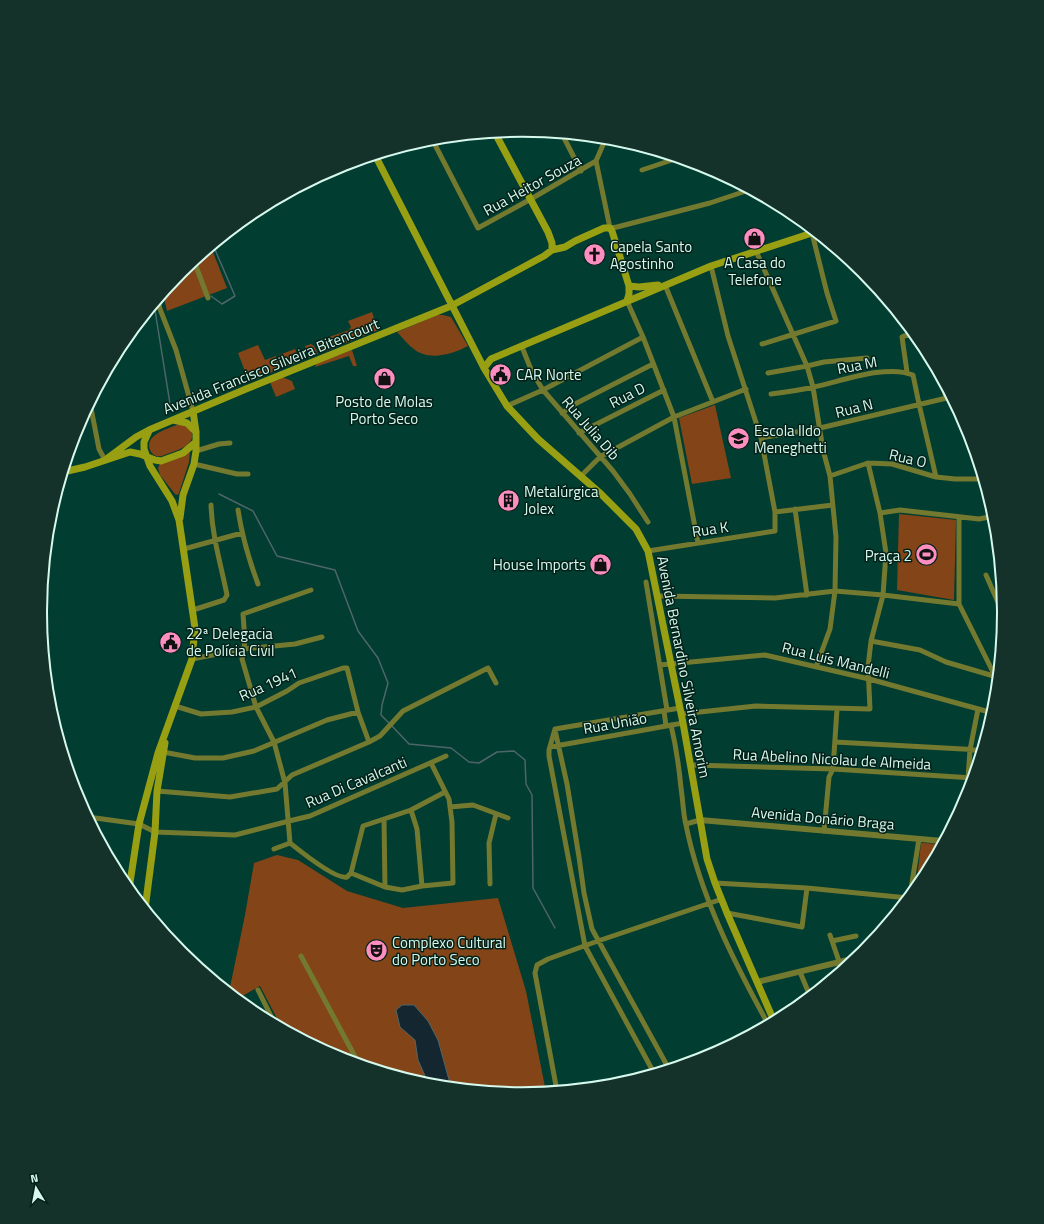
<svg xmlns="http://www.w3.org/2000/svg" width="1044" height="1224" font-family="'Titillium Web',sans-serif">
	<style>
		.green { fill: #834517 }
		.water { fill: #142731; stroke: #4e6669 }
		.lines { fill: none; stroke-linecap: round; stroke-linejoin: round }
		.stream { stroke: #4e6669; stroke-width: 1.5 }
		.minor { stroke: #747930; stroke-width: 5 }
		.tertiary { stroke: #747930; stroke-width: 6 }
		.secondary { stroke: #989f12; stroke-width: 7 }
		.labels { text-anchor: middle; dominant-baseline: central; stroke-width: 3; stroke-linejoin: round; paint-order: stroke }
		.street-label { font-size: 15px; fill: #d7f9ed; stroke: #042119 }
		.poi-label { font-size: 15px; fill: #d7f9ed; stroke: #042119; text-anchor: start }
		.rim { fill: none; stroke: #d7f9ed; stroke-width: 2 }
	</style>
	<rect width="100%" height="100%" fill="#013d30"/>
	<!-- green -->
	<path class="green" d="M211,247L227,288L167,311L163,294L181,271Z
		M372,312L378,330L321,353L315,342L349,330L351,327L348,321Z
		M437,315H443L451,317L468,346C453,354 430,361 415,350C408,345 403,338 397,332Z
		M311,344L314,346L318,354L309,358L305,346Z
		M258,345L265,360L276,356L281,368L249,382L238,353Z
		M295,349L300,361L283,368L279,355Z
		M352,350L357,366H353L349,356L315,367L317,363Z
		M282,377L292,381L295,389L276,397L270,382Z
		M715,405L731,478L692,484L679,418Z
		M179,424L188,426C202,445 177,450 162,456C157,457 154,456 151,452C142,435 168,429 179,424Z
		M190,451L189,462L179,493L177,495L175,494L160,475L158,468L160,464Z
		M899,514L956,520L954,600L897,590Z
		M921,843L942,844L923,880L916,888Z
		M277,855L298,860L347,891L403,908L498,898L526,991L546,1092L522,1094L428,1085L337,1057L282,1028L260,986L237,999L229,992L245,915L254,863Z"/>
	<!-- water -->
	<path class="water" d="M402,1005H414L428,1021L438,1040L451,1087L429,1085L418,1060L415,1040L400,1027L396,1010Z"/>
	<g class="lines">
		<!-- stream -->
		<path class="stream" d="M211,296L222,304L235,296L213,245
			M154,304L171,410
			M219,494L253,511L277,556L335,570L358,631L378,658L388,683L382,705L381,715L389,723
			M392,726L409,744L451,748L469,762L479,763L497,752L514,751L525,760L526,784L532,795L533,888L555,928"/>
		<!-- minor -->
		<path class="minor" d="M562,134L581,171
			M606,138L596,161L610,228L617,227L710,203L749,190
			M432,139L478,228L531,199L596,161
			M642,170L678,158
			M756,251L807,366L813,387L823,450L830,476L836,537L835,591L830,629L816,667
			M194,261L208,298
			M665,285L713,402
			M158,300L160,309L176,350L193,411
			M627,301L643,337L674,417L698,543
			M762,344L836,321L827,293L812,233
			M522,347L532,372L543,390L613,471L630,494L648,522
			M907,372L902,337L904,336L915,334
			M768,373L807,366L824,362L867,358
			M942,381L946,398
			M771,394C786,392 800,390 814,387C842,381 887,364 913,375L919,404L936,477
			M90,403L99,449L105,460
			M507,406L543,390L643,337
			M562,413L575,404L653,364
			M579,433L664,390
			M761,438L820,428L951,397
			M196,451L219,444L230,443
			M194,464L237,474H248
			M581,476L600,457L674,417L746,389
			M830,476L868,463L892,464L936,477L955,479H983
			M795,509L807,595
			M238,510C242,536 249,560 258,584
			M775,512L833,505
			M880,513L900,510L979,519L994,516
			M959,517V604L995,676
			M184,549L242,533
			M648,551L775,531V512L761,438L728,336L711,266
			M986,575L1004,616
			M646,582L667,710
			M658,596L775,598L835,591L883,595L959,604
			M193,610L224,600L227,595C221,565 212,536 211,505
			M871,641L920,650L946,662L997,677
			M192,659L243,649L295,644L322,637
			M660,665L765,655L869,679L993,713
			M175,706L201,714L232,712L256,707L287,691L299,683L343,668H347L358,712L369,742
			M664,711L666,726
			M681,714L756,706L870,709L868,667L871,641L883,595L886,553L880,513L868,463
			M671,725C676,746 679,767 681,788C683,800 683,813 686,825C700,895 734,962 768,1024
			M555,729L549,750V756L585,946L654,1073
			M555,729L680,708
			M555,730L567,784L579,857L584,893L592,929L669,1069
			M835,742L981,750
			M550,747L683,723
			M163,752L195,758H223L254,751L327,720L358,712
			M691,765L833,769L973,778
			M968,778L970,750L978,709
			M157,791L230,797L277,789L292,775L369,742L380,736L403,711L488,668L496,683
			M450,807L473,805L508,818
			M411,810L417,829L422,886
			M88,817L139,824L155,832L235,835L289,821L310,816L446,756
			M384,819L385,887
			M686,824L700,820
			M824,831L829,777L833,769L837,709
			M290,843L285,783L274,742L256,707L242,659L245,641L243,614L311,590
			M290,843C300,851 336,880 347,877L351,873L363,826L411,810L445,792
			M274,849L290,843
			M351,873L385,887L402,890L422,886L453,883L452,822L449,799L431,763
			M715,883L807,888L908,898
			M490,884L489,843L496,814
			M910,895L919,839
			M727,913L802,927L807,888
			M830,935L842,970
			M832,941L856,936
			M301,956L359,1064
			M800,972L810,996
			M258,990L275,1024
			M557,1091L535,973L537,965L548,959L598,941L722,899"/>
		<!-- tertiary -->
		<path class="tertiary" d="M700,820L943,841
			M757,982L856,958"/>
		<!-- secondary -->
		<path class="secondary" d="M495,133L548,232L552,243V250
			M375,155L484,368L507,406L538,439L601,494L636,529L648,551L683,723L707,859L715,883L727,913L774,1021
			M629,286L639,287L658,285
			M484,368L491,359L711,266L815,232
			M173,420L187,423L196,432
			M105,460L136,437L149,430L246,389L451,306L544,256L552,250L565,247L575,241L604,228H610L612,231L629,286V294L627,301
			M63,472L85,467L130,452L140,454L155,460L161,461L183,453L196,442
			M180,518L183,495L194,464L196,451V432L193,411
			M129,889L139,824L158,753L192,659L195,628L179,520L172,501L150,466L144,449V442L149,431
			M145,909L155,832L157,791L165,743"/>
	</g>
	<!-- icons -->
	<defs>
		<symbol id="shop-disc" viewBox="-11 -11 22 22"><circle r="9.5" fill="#fd8ec0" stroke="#042119"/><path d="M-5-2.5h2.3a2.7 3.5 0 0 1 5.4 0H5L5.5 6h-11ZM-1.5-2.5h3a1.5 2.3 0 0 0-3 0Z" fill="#111"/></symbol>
		<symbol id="church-disc" viewBox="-11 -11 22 22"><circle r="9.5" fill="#fd8ec0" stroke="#042119"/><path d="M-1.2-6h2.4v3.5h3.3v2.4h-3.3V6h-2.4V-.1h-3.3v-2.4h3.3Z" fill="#111"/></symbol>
		<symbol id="civic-disc" viewBox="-11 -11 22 22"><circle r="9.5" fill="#fd8ec0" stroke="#042119"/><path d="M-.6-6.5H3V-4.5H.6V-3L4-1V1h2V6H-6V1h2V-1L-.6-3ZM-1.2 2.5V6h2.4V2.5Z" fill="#111"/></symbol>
		<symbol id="school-disc" viewBox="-11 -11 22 22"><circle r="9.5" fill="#fd8ec0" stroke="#042119"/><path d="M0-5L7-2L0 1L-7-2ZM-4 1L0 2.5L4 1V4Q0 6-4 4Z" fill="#111"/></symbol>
		<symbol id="building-disc" viewBox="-11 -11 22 22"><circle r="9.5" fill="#fd8ec0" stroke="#042119"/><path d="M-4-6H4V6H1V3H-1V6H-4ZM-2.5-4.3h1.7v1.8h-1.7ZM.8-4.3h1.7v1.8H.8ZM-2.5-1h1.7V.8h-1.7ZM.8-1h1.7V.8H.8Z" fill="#111"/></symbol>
		<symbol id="stadium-disc" viewBox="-11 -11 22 22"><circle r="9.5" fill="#fd8ec0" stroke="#042119"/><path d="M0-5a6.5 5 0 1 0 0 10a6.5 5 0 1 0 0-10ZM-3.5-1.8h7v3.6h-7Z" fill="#111"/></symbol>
		<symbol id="theatre-disc" viewBox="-11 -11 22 22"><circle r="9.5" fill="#fd8ec0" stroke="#042119"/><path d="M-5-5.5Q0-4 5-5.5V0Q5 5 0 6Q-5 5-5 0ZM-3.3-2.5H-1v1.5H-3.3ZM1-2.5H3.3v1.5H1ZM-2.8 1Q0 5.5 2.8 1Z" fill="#111"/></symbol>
	</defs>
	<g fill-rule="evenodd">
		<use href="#shop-disc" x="742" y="226" width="25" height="25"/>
		<use href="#church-disc" x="582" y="242" width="25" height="25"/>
		<use href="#civic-disc" x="488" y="362" width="25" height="25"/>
		<use href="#shop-disc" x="372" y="366" width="25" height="25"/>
		<use href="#school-disc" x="726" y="426" width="25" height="25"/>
		<use href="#building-disc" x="496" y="488" width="25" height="25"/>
		<use href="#stadium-disc" x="914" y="542" width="25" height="25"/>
		<use href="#shop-disc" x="588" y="552" width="25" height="25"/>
		<use href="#civic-disc" x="158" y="630" width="25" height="25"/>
		<use href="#theatre-disc" x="364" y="938" width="25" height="25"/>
	</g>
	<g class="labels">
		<!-- street labels -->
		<g class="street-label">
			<text transform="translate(532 185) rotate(-29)">Rua Heitor Souza</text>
			<text transform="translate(857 365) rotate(-11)">Rua M</text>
			<text transform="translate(271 366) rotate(-22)">Avenida Francisco Silveira Bitencourt</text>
			<text transform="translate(627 395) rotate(-27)">Rua D</text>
			<text transform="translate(854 408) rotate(-14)">Rua N</text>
			<text transform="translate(591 428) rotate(49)">Rua Julia Dib</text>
			<text transform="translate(908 458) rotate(13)">Rua O</text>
			<text transform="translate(710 529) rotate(-8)">Rua K</text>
			<text transform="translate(836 660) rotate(14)">Rua Luís Mandelli</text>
			<text transform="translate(684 667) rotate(79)">Avenida Bernardino Silveira Amorim</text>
			<text transform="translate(268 684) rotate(-24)">Rua 1941</text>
			<text transform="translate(615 723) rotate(-10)">Rua União</text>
			<text transform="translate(832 759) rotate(3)">Rua Abelino Nicolau de Almeida</text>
			<text transform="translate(356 782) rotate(-23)">Rua Di Cavalcanti</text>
			<text transform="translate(823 818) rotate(5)">Avenida Donário Braga</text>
		</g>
		<!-- poi labels -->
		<g class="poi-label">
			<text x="610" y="246">Capela Santo<tspan x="610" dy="17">Agostinho</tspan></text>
			<text x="755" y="262" text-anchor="middle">A Casa do<tspan x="755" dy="17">Telefone</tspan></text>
			<text x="516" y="374">CAR Norte</text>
			<text x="384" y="401" text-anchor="middle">Posto de Molas<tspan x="384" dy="17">Porto Seco</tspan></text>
			<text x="754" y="430">Escola Ildo<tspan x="754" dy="17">Meneghetti</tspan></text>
			<text x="524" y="491">Metalúrgica<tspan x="524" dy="17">Jolex</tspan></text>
			<text x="912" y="555" text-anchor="end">Praça 2</text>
			<text x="586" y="564" text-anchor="end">House Imports</text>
			<text x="186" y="633">22ª Delegacia<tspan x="186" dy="17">de Polícia Civil</tspan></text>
			<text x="392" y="942">Complexo Cultural<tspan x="392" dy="17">do Porto Seco</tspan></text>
		</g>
	</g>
	<!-- crop -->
	<path d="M0 0H1044V1224H0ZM47 612a475 475 0 1 1 950 0a475 475 0 1 1-950 0Z" fill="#15322a" fill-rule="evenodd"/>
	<path class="rim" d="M47 612a475 475 0 1 1 950 0a475 475 0 1 1-950 0Z"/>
	<!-- north arrow -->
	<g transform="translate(36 1188) rotate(350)" stroke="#042119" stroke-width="3" paint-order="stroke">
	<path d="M0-3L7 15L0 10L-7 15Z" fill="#d7f9ed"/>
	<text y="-6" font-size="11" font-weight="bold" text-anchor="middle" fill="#d7f9ed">N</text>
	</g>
</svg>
